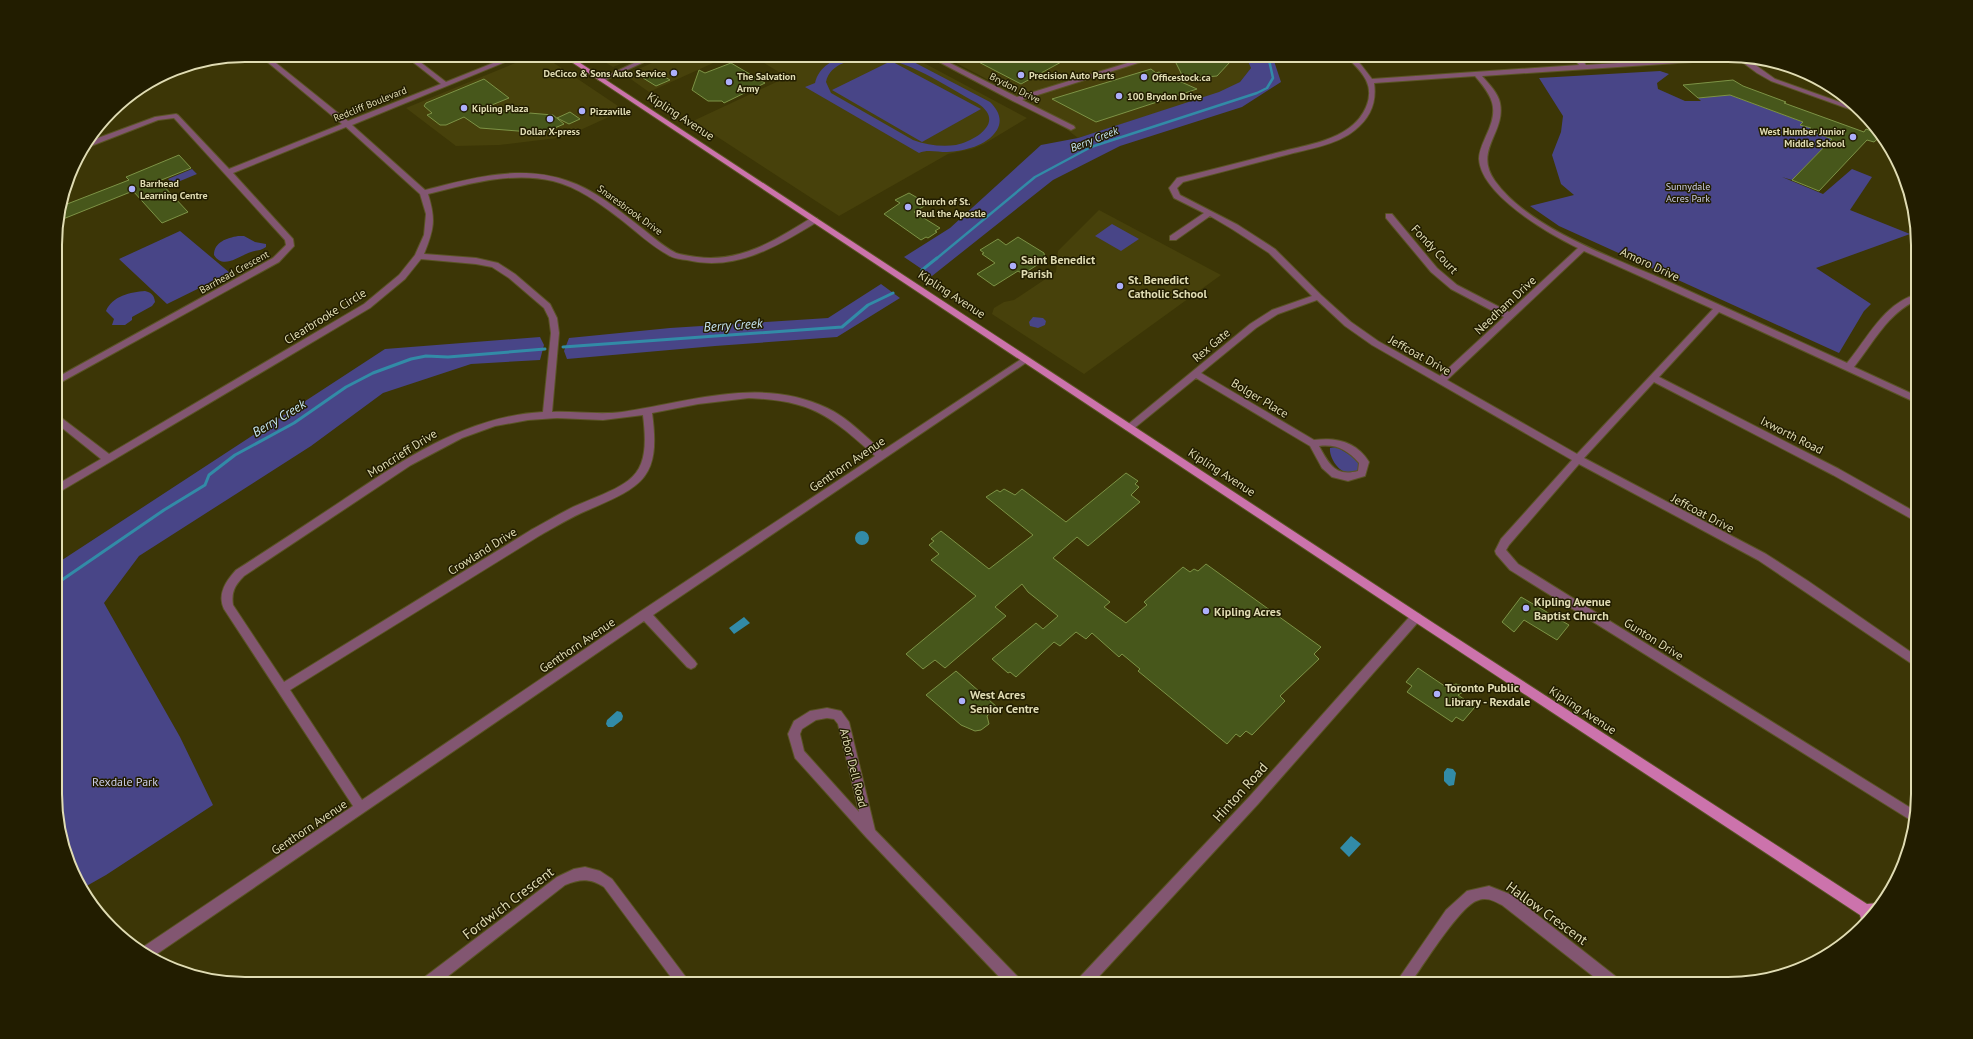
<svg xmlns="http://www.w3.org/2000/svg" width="1973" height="1039" font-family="'PT Sans',sans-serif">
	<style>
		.built { fill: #47410b }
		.green { fill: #484587; fill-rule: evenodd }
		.water { fill: #328ba7 }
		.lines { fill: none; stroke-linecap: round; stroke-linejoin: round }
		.stream-far1 { stroke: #328ba7; stroke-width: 2.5 }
		.stream { stroke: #328ba7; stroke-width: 3 }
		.building { fill: #47571b; stroke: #7d9346 }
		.minor-casing { stroke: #5a5425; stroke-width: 2 }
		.major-casing { stroke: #5a5425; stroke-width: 2 }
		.minor { fill: #825671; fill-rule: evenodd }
		.major { fill: #cc73ac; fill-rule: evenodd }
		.poi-dot { fill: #adaffb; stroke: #221d00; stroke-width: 1.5 }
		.labels { text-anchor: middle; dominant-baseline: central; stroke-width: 3; stroke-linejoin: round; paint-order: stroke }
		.far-poi-label { font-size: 10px; font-weight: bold; fill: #e0dcb3; stroke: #221d00; text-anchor: start }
		.far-street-label { font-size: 10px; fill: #e0dcb3; stroke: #221d00 }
		.far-park-label { font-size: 10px; fill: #cbcde8; stroke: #221d00 }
		.far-water-label { font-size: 11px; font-style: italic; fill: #c8e8f4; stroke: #221d00 }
		.street-label { font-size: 12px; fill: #e0dcb3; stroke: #221d00 }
		.poi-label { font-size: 12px; font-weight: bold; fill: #e0dcb3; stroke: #221d00; text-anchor: start }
		.park-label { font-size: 12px; fill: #cbcde8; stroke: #221d00 }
		.water-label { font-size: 13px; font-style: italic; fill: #c8e8f4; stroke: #221d00 }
		.near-street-label { font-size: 14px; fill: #e0dcb3; stroke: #221d00 }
		.rim { fill: none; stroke: #e0dcb3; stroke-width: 2 }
	</style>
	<rect width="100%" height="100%" fill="#3c3606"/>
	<!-- built -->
	<path class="built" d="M535,55H542L624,110L565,137L499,145L456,146L406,108Z
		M593,55H643L613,67Z
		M670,55H731L649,92L625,75Z
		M751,55H909L1027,118L984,144L972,149L948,154L839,216L693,121L787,77Z
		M941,55H1245L1251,68L1240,82L1219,93L1078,138L1034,104Z
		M1099,210L1221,275L1084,374L992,314L994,308L1004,302L1014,300L1056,272L1058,251Z"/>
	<!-- green -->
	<path class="green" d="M849,55H898L906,58L990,102C998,110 1003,119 997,130C987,146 964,151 947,152C937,152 927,149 919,153L805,87L815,83C819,66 834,59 849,55ZM870,57C907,58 945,86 977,103C1006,121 977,140 956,145C942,147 926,145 913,140L831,93L826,82C830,63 853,59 870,57Z
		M1245,55H1272L1281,82L1242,107L1120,146L1053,180L932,276L904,257L950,228L1041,145L1078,138L1219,92L1240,82L1251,68Z
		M891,61L981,109L922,142L832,90Z
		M1660,71L1669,74L1657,83L1658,89L1685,101H1701L1698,98L1730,95L1803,122L1800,125L1811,128L1809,130L1832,139L1792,180L1782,177L1823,194L1852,169L1872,177L1850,210L1910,234L1816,268L1871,304L1864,311L1839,353L1559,226L1530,206L1574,195L1561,184L1552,155L1561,132L1563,116L1539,78Z
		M192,169L197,174L173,184L168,179Z
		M1112,224L1139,239L1121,251L1095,236Z
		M180,231L230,273L167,304L119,259Z
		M238,236H244L255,242L266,244V247C261,251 256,250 251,252C239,256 223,270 214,255C214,242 227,238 238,236Z
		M881,284L900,298L837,337L715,346L567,359L564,351L569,338L670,328L828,318Z
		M145,291C152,293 154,295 155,302L152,306L132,317V320L125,325H112L114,319L106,311C112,296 131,292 145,291Z
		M1033,317L1043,318L1046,321L1045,325L1038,328L1030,326L1029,322Z
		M540,337L544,345L540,360L471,364L383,393L311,446L139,556L104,603L180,737L213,805L106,875L83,888L57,819L56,564L385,349Z
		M1337,447L1355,458L1360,463V468L1356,472C1353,472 1349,473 1346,472C1337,470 1329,456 1330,448Z"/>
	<!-- water -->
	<path class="water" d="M855 538a7 7 0 1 1 14 0a7 7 0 1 1-14 0Z
		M744,617L750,623L734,634L729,628Z
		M617,711L621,712L623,716L622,720L613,727H608L606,724L607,720Z
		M1447,768L1453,769L1456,773L1454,785L1449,786L1444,781V772Z
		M1351,836L1361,844L1349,857L1340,848Z"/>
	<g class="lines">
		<!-- stream-far1 -->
		<path class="stream-far1" d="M936,259L1035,177L1091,147L1257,93L1267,88L1273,78L1269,60L1265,55"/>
		<!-- stream -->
		<path class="stream" d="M922,270L937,258
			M563,347L842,327L868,305L893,293
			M56,584L164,510L205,485L209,475L235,455L294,423L346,387L373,373L411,359L426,356L448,357L545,349"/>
	</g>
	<!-- building -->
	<path class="building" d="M965,55H1074L1021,84Z
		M1184,55H1225L1230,62L1217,76L1184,79L1174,59L1185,58Z
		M731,63L765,83L724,103L722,101H708L692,90L699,70L705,73Z
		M1151,69L1156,73L1159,72L1197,89L1096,122L1052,99Z
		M657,72L670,80L656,86L643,78Z
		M484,79L509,98L482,109L553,115L564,124L543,133L480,128L464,117L446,125H440L427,115L432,113L424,106L426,103Z
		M1733,80L1743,86L1786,102L1784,103L1864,132L1866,129L1882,135L1874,142L1867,140L1819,191L1792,180L1832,139L1809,130L1811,128L1800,125L1803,122L1730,95L1698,98L1683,85Z
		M570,112L580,119L569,124L557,118Z
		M179,155L191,168L159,181L188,212L162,223L133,191L58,221L62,206L129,180L126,177Z
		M909,193L928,204L914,212L940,228L935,231L937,232L928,238L926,237L921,240L884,214L900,203L895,200Z
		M1018,237L1044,253L1045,260L1023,274L1018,271L994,286L977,274L995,263L982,254L984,253L980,250L998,239L1006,245Z
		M1126,473L1138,481L1135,484L1139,487L1131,495L1140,502L1088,546L1077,537L1053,558L1110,602L1104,607L1126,623L1147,605L1144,602L1183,567L1190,572L1194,569L1198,571L1206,564L1321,647L1314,654L1319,659L1280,696L1285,701L1252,735L1246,731L1240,737L1236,734L1227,744L1138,671L1140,669L1122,654L1119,657L1092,633L1086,639L1076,632L1060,646L1054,642L1016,677L1010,672L1008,673L992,659L1036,623L1043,629L1058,616L1028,592L1022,584L995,607L1006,616L945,668L935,660L923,669L906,654L976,596L931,560L939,554L929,545L934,541L931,539L941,531L989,569L1033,535L986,497L997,490L1000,492L1004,489L1015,495L1022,489L1066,522Z
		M1521,597L1569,625L1557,640L1524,620L1514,632L1502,622Z
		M1418,668L1446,687L1456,684L1470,688L1458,695L1475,707L1463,721L1456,717L1452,722L1407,692L1412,686L1406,682Z
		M956,671L997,707L987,716L989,724L981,730L975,731L961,725L926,695Z"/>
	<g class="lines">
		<defs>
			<path id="minor" d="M259,55H266L348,121L441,84L404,55H411L446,82L513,55H522L352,125L425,190C471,178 521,164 568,181C595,190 617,209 639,226C651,235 662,246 676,253C682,255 690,256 697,257C740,263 776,240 811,218H817V222C778,246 735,272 687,260C681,259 675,259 670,256C651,246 636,231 619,218C599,203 578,187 553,181C512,171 468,184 428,194C436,220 434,229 424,254L476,258L498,263L515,274L550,304L557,318L559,333L552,412C575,411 599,415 622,412C690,402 761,376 827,408C848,418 865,436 882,451L1023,358L1026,357L1030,360L653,615L695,661L697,664L695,667L691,669L687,667L644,621L151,958L140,949L353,806L224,609C217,594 226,581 236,570C272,547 307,524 343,500C404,459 467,416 543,412L551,333L549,318L544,308L509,278L492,267L476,264L421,259L405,279L370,308L56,494V485L101,459L56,423V415L59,416L109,454L364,304L399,275L415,255L424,235L426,214L420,194L346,127L233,173L293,239L294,246L279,262L56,385V378L273,258L286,245L285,240L174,118L158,120L91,146H86L90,141L155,117L176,114L178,115L229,169L342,124ZM749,398C813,401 829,415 875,456L641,611L362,800L290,690L539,536C555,527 571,517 588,510C643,486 661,478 652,413L698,404ZM643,415C651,478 633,482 580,504C563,511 548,521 531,530L284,682L233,605C231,592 235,585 244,576L411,465L462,438L495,426L528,420L557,418L603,420Z
				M651,55H659L603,81L598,80Z
				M926,55H934L1017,97L1137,60L1146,55H1154L1141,62L1022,100L1074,126L1075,128L1071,130L1013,101Z
				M1345,55H1352L1362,66L1372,79L1579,65L1571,55H1578L1586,65L1730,56L1747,59L1775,79L1859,109L1863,114L1771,81L1757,73L1738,59L1482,76C1489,84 1498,93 1500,103C1506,133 1473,150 1495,181C1531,231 1621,260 1676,285C1733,311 1790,337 1847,363C1868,338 1883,304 1917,294V300C1887,314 1874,342 1854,367L1917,396V403L1719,312L1659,377L1839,469L1917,513V522L1833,475L1654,382L1584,458L1766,554L1808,581L1918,657V668L1758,560L1579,464L1509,545L1506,550L1518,564L1914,810L1912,821L1510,570L1496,554L1495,551L1501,539L1572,460L1372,345L1345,326L1317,300L1278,314L1256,328L1201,373L1314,440C1336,437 1357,442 1369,462L1365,476L1348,481L1332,477L1322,468L1310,446L1196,378L1132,430H1126L1124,428L1126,426L1250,324L1272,310L1312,296L1269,253L1232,229L1210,216L1176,240H1170V236L1204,213L1174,198L1169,188L1177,178C1212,170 1246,161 1280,152C1303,146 1330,142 1349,128C1363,118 1375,98 1366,80C1361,70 1352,63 1345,55ZM1475,76C1494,98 1499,109 1486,136C1483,143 1479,151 1479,159C1481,195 1549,234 1578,248L1509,312L1457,285L1437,268L1392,214H1386V218L1431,272L1451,289L1504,317L1440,376L1378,341L1351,322L1321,295L1275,249L1238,225L1180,195L1177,188L1183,182C1217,173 1252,164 1286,155C1308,149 1337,145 1355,130C1370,118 1377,103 1374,83ZM1584,251L1713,309L1577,454L1447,380ZM1319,446C1337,444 1347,450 1359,463L1358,471C1335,477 1329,464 1319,446Z
				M1416,613L1420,614L1421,617L1420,620L1258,804L1092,984H1076L1078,979L1250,796L1412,614Z
				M827,708L841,711L849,722L875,830L1020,979L1022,984H1006L866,837L795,758L788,734L794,721L810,711ZM827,718L834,719L838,724L859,812L804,751L800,734L802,729L816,720Z
				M585,867L600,871L612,879L691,984H676L604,887C590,878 580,879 565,885L438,984H420L422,979L557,877L574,869Z
				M1489,886L1512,895L1619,979L1621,984H1603L1502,905C1494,901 1486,896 1476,901C1459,908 1422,967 1410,984H1395L1446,910L1467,891Z"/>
			<path id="major" d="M561,55H568L1435,624L1867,904L1878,903L1881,904L1871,919L1863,926L1860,915L1427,630Z"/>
		</defs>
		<!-- minor casing -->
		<use href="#minor" class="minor-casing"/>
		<!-- major casing -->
		<use href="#major" class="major-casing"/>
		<!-- minor -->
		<use href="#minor" class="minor"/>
		<!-- major -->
		<use href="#major" class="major"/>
	</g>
	<!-- markers -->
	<g class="poi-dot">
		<circle cx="674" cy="73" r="4"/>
		<circle cx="1021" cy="75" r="4"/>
		<circle cx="1144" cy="77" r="4"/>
		<circle cx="729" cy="82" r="4"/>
		<circle cx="1119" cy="96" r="4"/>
		<circle cx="464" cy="108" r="4"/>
		<circle cx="582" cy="111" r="4"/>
		<circle cx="550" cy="119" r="4"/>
		<circle cx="1853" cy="137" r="4"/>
		<circle cx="132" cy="189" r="4"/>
		<circle cx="908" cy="207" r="4"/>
		<circle cx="1013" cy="266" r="4"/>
		<circle cx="1120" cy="286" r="4"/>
		<circle cx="1526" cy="608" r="4"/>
		<circle cx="1206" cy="611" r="4"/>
		<circle cx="1437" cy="694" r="4"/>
		<circle cx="962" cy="701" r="4"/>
	</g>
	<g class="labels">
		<!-- far-poi labels -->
		<g class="far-poi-label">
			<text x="666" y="73" text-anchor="end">DeCicco &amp; Sons Auto Service</text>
			<text x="1029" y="75">Precision Auto Parts</text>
			<text x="737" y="76">The Salvation<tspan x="737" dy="12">Army</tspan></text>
			<text x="1152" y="77">Officestock.ca</text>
			<text x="1127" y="96">100 Brydon Drive</text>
			<text x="472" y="108">Kipling Plaza</text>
			<text x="590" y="111">Pizzaville</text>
			<text x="550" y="131" text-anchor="middle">Dollar X-press</text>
			<text x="1845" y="131" text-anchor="end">West Humber Junior<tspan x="1845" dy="12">Middle School</tspan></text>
			<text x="140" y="183">Barrhead<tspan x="140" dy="12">Learning Centre</tspan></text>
			<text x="916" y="201">Church of St.<tspan x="916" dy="12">Paul the Apostle</tspan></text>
		</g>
		<!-- far-street labels -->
		<g class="far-street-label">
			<text transform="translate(1015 88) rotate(27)">Brydon Drive</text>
			<text transform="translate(370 104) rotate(-22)">Redcliff Boulevard</text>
			<text transform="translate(630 210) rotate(36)">Snaresbrook Drive</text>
			<text transform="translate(234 272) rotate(-29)">Barrhead Crescent</text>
		</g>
		<!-- far-park labels -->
		<g class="far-park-label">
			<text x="1688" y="186">Sunnydale<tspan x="1688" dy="12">Acres Park</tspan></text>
		</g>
		<!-- far-water labels -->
		<g class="far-water-label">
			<text transform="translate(1094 139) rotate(-22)">Berry Creek</text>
		</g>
		<!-- street labels -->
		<g class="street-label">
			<text transform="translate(681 116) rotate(33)">Kipling Avenue</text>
			<text transform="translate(1435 249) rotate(47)">Fondy Court</text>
			<text transform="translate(1650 264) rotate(25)">Amoro Drive</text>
			<text transform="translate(952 294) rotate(33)">Kipling Avenue</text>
			<text transform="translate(1505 305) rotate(-43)">Needham Drive</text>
			<text transform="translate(325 316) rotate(-32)">Clearbrooke Circle</text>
			<text transform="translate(1211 345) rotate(-40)">Rex Gate</text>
			<text transform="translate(1420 355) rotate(29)">Jeffcoat Drive</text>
			<text transform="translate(1260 398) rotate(31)">Bolger Place</text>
			<text transform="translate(1792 435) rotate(27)">Ixworth Road</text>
			<text transform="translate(402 453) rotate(-32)">Moncrieff Drive</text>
			<text transform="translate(847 464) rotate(-34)">Genthorn Avenue</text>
			<text transform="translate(1222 472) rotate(33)">Kipling Avenue</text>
			<text transform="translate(1703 513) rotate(28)">Jeffcoat Drive</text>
			<text transform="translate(482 551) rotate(-32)">Crowland Drive</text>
			<text transform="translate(1654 639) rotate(32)">Gunton Drive</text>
			<text transform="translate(577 645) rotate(-34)">Genthorn Avenue</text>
			<text transform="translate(1583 710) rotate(33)">Kipling Avenue</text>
			<text transform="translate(854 768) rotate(76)">Arbor Dell Road</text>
			<text transform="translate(309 827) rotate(-34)">Genthorn Avenue</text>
		</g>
		<!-- poi labels -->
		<g class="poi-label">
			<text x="1021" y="259">Saint Benedict<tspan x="1021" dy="14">Parish</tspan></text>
			<text x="1128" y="279">St. Benedict<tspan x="1128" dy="14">Catholic School</tspan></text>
			<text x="1534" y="601">Kipling Avenue<tspan x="1534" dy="14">Baptist Church</tspan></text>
			<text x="1214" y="611">Kipling Acres</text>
			<text x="1445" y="687">Toronto Public<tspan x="1445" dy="14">Library - Rexdale</tspan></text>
			<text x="970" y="694">West Acres<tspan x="970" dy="14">Senior Centre</tspan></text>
		</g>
		<!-- park labels -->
		<g class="park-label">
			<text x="125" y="781">Rexdale Park</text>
		</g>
		<!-- water labels -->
		<g class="water-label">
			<text transform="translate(733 325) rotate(-4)">Berry Creek</text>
			<text transform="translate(279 418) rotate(-31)">Berry Creek</text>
		</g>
		<!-- near-street labels -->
		<g class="near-street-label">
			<text transform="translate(1240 792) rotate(-48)">Hinton Road</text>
			<text transform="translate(508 903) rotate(-37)">Fordwich Crescent</text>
			<text transform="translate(1547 913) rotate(36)">Hallow Crescent</text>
		</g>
	</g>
	<!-- crop -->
	<path d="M0 0H1973V1039H0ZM245 62H1728A183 183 0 0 1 1911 245V794A183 183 0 0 1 1728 977H245A183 183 0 0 1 62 794V245A183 183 0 0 1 245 62Z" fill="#221d00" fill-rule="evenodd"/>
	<path class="rim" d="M245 62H1728A183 183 0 0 1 1911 245V794A183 183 0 0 1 1728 977H245A183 183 0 0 1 62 794V245A183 183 0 0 1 245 62Z"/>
</svg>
